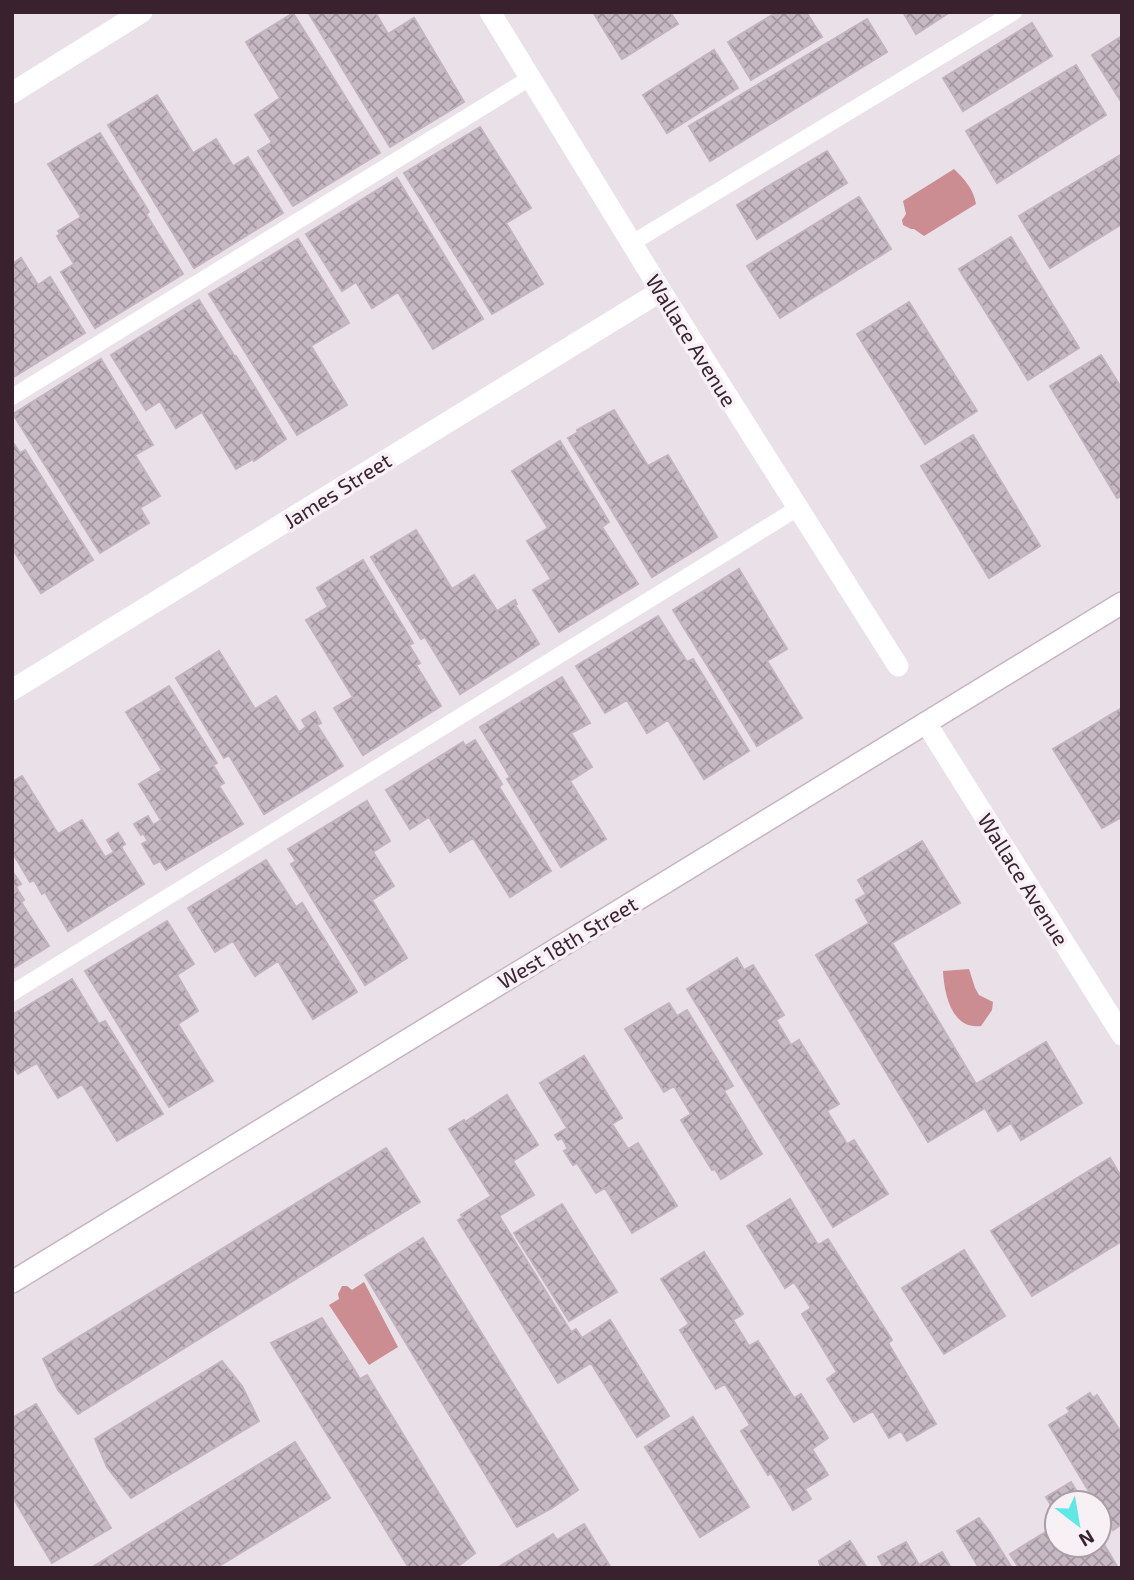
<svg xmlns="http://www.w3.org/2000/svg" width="1134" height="1580" font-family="'Exo 2',sans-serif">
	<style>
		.water { fill: #cb8c92 }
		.building { fill: url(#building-cross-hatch); stroke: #c3b3be; stroke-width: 2 }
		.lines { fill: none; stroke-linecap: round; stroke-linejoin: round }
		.secondary-casing { stroke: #c9b4c1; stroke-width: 24 }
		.lane { stroke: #fff; stroke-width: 16 }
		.street { stroke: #fff; stroke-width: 21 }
		.secondary { stroke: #fff; stroke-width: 21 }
		.labels { text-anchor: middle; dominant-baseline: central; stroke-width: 7; stroke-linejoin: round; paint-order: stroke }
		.street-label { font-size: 21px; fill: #39222e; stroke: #f7f0f5 }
	</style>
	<defs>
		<pattern id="building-cross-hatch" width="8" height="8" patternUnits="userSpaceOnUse" patternTransform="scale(1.75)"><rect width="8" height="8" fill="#c7b9c3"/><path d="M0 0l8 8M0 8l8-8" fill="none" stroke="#a3969f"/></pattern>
	</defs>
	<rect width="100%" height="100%" fill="#eae0e7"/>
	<!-- water -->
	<path class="water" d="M954,169C965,180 973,188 976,204L924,236L914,229H911L903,225L902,220L906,214L903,201Z
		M969,969L975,988L979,995L993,1002L992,1010L981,1026C951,1030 944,992 943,971Z
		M364,1282L398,1347L369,1365L329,1305L339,1299L338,1294L342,1286H347L352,1290Z"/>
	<!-- building -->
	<path class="building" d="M308,12H375L388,34L414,18L464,102L390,147Z
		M593,12H670L678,24L622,59Z
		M777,12H806L822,37L751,80L728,42Z
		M903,12H950L916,34Z
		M293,13L380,153L293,206L258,151L272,142L255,115L280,98L246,42Z
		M867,19L887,52L710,161L689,126Z
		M1032,23L1052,56L963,111L943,78Z
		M1122,36V103L1092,55Z
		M714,50L738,88L667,133L643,95Z
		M1076,65L1106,115L997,183L966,131Z
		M157,95L193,153L216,139L233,166L248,157L283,213L194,268L108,125Z
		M480,127L531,208L506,223L543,284L492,314L404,173Z
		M100,133L149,212L146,214L183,274L95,328L61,272L74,264L57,236L60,234L58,231L81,217L48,164Z
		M827,151L847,183L757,239L737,205Z
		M1122,154V224L1050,268L1019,216Z
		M397,178L483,319L433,349L398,292L372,308L356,282L342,291L306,234Z
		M859,197L891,249L780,318L747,266Z
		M1011,237L1079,348L1028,380L959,269Z
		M298,239L349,323L311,346L347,405L297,435L209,294Z
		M21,258L38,285L50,277L85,333L12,378V264Z
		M199,300L235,357L236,356L286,439L254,461L253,459L236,469L202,412L176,428L160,401L146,410L111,355Z
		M909,302L977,411L925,444L857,334Z
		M1101,355L1122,389V496L1117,498L1050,386Z
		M101,359L153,445L135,455L160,496L140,508L149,523L100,553L13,414Z
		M614,410L648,466L668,455L717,537L652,577L568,438L578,432L577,430Z
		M973,435L1040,546L989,578L921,466Z
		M12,441L20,453L25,450L93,560L41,593L12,548Z
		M560,441L609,522L602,527L638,584L559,632L533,590L551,579L527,541L548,528L512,471Z
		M416,530L452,589L474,575L497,611L515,600L517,604L515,605L539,644L460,694L425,637L421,639L371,557Z
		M363,560L413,643L409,645L420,663L416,665L441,706L363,755L334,708L353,697L306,620L328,607L317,588Z
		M739,569L787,649L767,661L802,718L757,746L673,610Z
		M658,616L687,662L693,659L749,751L704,779L668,720L647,733L627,700L605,713L576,666Z
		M219,651L255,709L276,696L299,732L306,727L302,720L315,712L321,723L317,725L343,766L264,814L229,755L224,758L176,678Z
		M562,677L590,723L571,733L592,767L570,781L606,839L561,867L507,779L510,777L480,727Z
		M169,686L217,763L213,765L224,783L219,786L243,824L166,870L160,861L154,864L142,844L148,841L143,833L141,835L134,824L148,816L153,825L161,820L139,784L162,770L126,712Z
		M1122,708V817L1102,828L1053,749Z
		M475,740L502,784L499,787L551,871L510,897L473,838L450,852L429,817L410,829L386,790L463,742L465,746Z
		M22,776L58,834L82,820L105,857L114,852L107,840L118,833L125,844L121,847L144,884L68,931L45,892L42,894L34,880L30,882L12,852V782Z
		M367,801L390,841L373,852L394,886L372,900L407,958L365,985L291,864L296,861L288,849Z
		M922,841L960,903L892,943L976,1084L1046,1042L1082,1103L1021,1140L1011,1123L998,1131L985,1108L928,1142L816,955L869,923L856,900L866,894L858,880Z
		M266,860L296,907L302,903L357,992L313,1019L278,961L255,976L233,941L215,952L188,908Z
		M12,871L21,884L16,887L24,900L21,902L49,946L12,969Z
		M167,921L194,964L177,975L198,1011L178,1024L213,1081L169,1107L85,971Z
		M737,958L744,970L753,965L784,1015L776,1020L791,1045L799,1040L839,1104L827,1111L847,1144L854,1140L888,1194L833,1227L687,989Z
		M72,979L99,1024L105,1021L163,1114L117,1141L82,1084L58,1098L37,1063L18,1074L12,1064V1015Z
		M669,1003L677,1016L687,1010L733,1086L724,1091L762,1154L721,1179L715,1169L712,1170L681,1120L691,1114L674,1086L664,1092L625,1029Z
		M584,1056L622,1118L612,1124L628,1149L638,1143L677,1206L632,1233L605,1188L596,1193L577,1163L573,1165L564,1151L568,1149L562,1138L558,1140L555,1135L567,1128L540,1083Z
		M507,1095L538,1145L513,1161L534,1195L499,1216L571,1332L576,1329L582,1338L610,1320L669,1416L637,1437L591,1363L558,1383L458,1220L463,1217L461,1215L491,1196L449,1129L464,1120L465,1122Z
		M386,1148L420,1202L78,1414L58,1390L43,1359Z
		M1110,1158L1122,1178V1241L1032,1296L991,1231Z
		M790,1199L818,1245L828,1239L892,1340L888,1343L936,1424L907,1441L901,1431L889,1438L873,1411L854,1422L827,1379L837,1372L802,1314L811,1308L794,1282L785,1288L747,1226Z
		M562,1204L617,1292L569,1321L514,1233Z
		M423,1238L578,1490L552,1508L517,1527L365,1275Z
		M964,1250L1005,1316L944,1354L902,1288Z
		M704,1252L743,1314L733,1320L749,1346L758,1341L794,1398L801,1394L828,1438L812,1449L828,1475L805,1489L811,1499L793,1510L771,1473L768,1475L741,1431L750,1425L725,1384L716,1389L680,1330L689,1324L661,1279Z
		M322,1318L360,1379L367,1375L475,1553L456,1568H409L271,1343Z
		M222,1361L242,1386L259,1421L131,1498L107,1467L95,1439Z
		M1090,1393L1093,1398L1097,1395L1122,1434V1524L1113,1530L1099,1508V1503H1096L1049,1425L1070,1412L1067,1408Z
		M36,1404L111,1528L52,1563L12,1496V1418Z
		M693,1417L749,1507L700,1537L645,1447Z
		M295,1442L330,1498L216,1568H91Z
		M1071,1482L1084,1503H1057V1515L1046,1497Z
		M979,1518L989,1531L1012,1568H979L957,1531Z
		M584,1524L611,1568H497L553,1534L557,1540Z
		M1057,1525V1545H1099V1536L1118,1568H1019L1010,1554Z
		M850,1541L867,1568H821L819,1561Z
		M906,1542L919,1565L942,1552L951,1568H884L878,1557Z"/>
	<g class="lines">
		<defs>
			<path id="secondary" d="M12,1282L1122,603"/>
		</defs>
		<!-- secondary casing -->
		<use href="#secondary" class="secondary-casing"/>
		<!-- lane -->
		<path class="lane" d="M632,243L1014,12
			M12,397L530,78
			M12,993L798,508"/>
		<!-- street -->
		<path class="street" d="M490,12L661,291L898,666
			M12,93L142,12
			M12,690L661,291
			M926,723L1122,1035"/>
		<!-- secondary -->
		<use href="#secondary" class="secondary"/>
	</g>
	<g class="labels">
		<!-- street labels -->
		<g class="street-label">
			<text transform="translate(692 340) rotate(58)">Wallace Avenue</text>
			<text transform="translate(337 490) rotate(-32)">James Street</text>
			<text transform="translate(1024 879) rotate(58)">Wallace Avenue</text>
			<text transform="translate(567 942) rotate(-31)">West 18th Street</text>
		</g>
	</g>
	<!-- border -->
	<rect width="1134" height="1580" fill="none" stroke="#39222e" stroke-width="28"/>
	<!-- north arrow -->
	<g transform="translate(1078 1524) rotate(149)"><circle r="33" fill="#f7f0f5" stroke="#ab9ea5" stroke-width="2"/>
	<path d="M0-5L12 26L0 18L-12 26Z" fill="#61e7e6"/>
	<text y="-10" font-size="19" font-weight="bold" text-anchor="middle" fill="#39222e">N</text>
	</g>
</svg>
